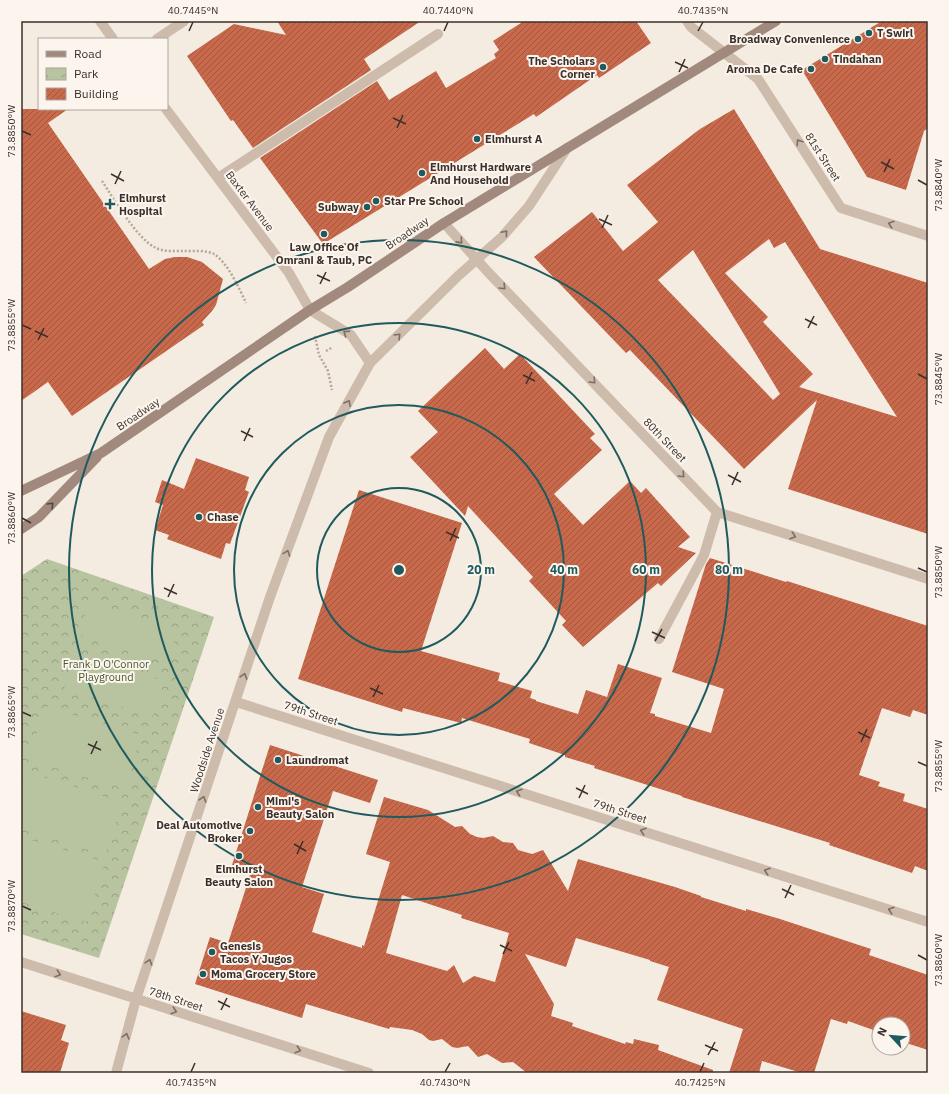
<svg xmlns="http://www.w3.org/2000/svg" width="949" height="1094" font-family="'IBM Plex Sans',sans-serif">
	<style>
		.park { fill: url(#park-crowns) }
		.garden { fill: #b8c4a0 }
		.building { fill: url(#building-hatch); fill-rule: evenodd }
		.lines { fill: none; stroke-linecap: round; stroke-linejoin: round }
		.path { stroke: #b9a596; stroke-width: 2.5; stroke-dasharray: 2 2; stroke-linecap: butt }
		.service { stroke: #cdbbac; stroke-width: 10 }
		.minor { stroke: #cdbbac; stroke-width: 10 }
		.tertiary { stroke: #cdbbac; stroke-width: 10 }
		.secondary { stroke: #a18a7d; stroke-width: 10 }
		.oneway { stroke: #7d6f65 }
		.oneway2 { stroke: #544640 }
		.ticks { fill: none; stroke: #3b302b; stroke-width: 1.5 }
		.ring { fill: none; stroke: #1f5a5e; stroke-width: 2 }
		.poi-dot { fill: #1f5a5e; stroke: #fbf5ee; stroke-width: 1.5 }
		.labels { text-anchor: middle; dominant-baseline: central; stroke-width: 4; stroke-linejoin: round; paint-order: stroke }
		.poi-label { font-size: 11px; font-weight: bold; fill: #3b302b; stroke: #fbf5ee; text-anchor: start }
		.street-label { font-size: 11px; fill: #3b302b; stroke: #fbf5ee }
		.park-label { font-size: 11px; fill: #4a5a2e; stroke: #fbf5ee }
		.centre { fill: #1f5a5e; stroke: #fbf5ee; stroke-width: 2 }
		.ring-label { font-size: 12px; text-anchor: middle; font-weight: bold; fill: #1f5a5e; stroke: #fbf5ee; stroke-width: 4; stroke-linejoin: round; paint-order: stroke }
		.neatline { fill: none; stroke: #3b302b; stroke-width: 1.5 }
		.ticks-label { font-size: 10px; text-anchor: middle; fill: #3b302b }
	</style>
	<defs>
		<pattern id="park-crowns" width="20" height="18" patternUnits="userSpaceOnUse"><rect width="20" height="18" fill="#b8c4a0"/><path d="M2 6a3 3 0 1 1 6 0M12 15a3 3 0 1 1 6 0" fill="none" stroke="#97a083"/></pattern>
		<pattern id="building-hatch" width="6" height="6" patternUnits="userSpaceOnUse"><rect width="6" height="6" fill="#c8694b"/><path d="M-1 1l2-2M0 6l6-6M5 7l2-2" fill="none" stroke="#a4573f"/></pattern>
	</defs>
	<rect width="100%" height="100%" fill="#f4ebe1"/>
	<!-- park -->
	<path class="park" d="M47,559L214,617L99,958L21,934V576Z"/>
	<!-- garden -->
	<path class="garden" d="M88,603L178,630L168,662L79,634Z
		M75,653L164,681L153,716L64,689Z
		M45,706L141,735L125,789L29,760Z
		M25,771L122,802L105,855L21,829V784Z
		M21,837L105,862L86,922L21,902Z"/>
	<!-- building -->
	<path class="building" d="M277,21H421L364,59L371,70L253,148L233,120L231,121L187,56L234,24L286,35Z
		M524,21H636L651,43L599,78L597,75L536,117L534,114L323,244L260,158L377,81L389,100L436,71L446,88L496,58L494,54L499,50L493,41Z
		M882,21H928V128L924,131L906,190L867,177L802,70Z
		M21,109H68L48,123L149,269L165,259L175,257H187L202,262L223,279L216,305L212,311L202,322L204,325L72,416L48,382L21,401Z
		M734,109L820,249L928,283V534L788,489L817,400L744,469L630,350L626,353L534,257L592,212L623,251L658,222L627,185L700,129ZM769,239L774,248L785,242L897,417L799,387L813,374L763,322L768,317L725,273ZM693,250L780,394L773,400L658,280Z
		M485,348L504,369L520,354L595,434L590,438L602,450L554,494L583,525L630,481L641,493L646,488L690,537L678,547L696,553L661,586L658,583L583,647L562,625L566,621L529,581L533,577L468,506L465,516L410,457L438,432L418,411Z
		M196,458L249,477L245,490L249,492L230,544L226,543L221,559L167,539L169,535L155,530L163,505L155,502L162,480L184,489Z
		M359,490L462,523L421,651L500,673L498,681L532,691L530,698L536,700V701L578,714L586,690L607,697L618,664L662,678L650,713L655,714V716L711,733L724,689L672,672L706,564L710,558L786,582L787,581L928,626V715L913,710L910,717L882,708L859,775L880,782L878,786L905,794L903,801L928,809V871L915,866L912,873L829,845L830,843L682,797V796L594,768L595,766L565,757V755L529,743L530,739L462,718L461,723L403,708L402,712L298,679Z
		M270,745L378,780L370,803L333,791L302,887L324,894L312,932L362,948V945L364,946L390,862L366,854L384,797L428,810L455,827L462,826L470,834L477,837L483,838L493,836L503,842L513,843L518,850L532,854L543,850L568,891L578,859L675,887L701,896V897L746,911V909L780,919L871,949L869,955L928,975V1050L903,1042V1024H879V1032L848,1021L847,1024L831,1019L814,1073H802L762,1061L759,1073H729L743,1029L657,1000L669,967L650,961V960L576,938L566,967L525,954L554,1004L551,1016L573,1023L572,1026L625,1044L626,1042L633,1044L634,1039L659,1045L658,1050L713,1070V1073H527L513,1062L502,1063L487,1054L478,1057L468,1046L457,1048L452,1047L442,1039L433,1041L429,1040L422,1034L412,1030L390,1027L389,1029L306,1004L302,1018L195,984L210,937L228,943L244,894L251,871L232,865ZM402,895L462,915L461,918L509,933L495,982L474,976L463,983L454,965L447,971L386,953Z
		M21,1011L66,1025L61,1040L69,1043L60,1073H21Z"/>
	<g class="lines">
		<!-- path -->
		<path class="path" d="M102,181C114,199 137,239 156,248C164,252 174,251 183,251C192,251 206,250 214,254C228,263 239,288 246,303
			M315,336L319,355L328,371L332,390
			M326,351L333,347"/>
		<!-- service -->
		<path class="service" d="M218,178L438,34
			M659,639L704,555L717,512"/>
		<!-- minor -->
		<path class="minor" d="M687,21L691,27L758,79L841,208L928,236
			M157,39L184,21
			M444,223L487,271L717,512L928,579
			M236,702L928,922
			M21,962L369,1073"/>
		<!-- tertiary -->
		<path class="tertiary" d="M100,21L113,39
			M166,109L289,273L310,310L351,335L370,363
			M116,1073L136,999L270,597L329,437L370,363L458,276L502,237L529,206L567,148"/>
		<!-- secondary -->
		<path class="secondary" d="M21,491L101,453L310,310L348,287L444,223L776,21
			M21,529L39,517L97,457"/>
	</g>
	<!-- one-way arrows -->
	<defs><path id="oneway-chevron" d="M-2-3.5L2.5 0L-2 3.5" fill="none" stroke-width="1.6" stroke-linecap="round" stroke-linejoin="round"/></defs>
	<g class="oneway">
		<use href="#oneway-chevron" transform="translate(799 142) rotate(-123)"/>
		<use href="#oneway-chevron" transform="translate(891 224) rotate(-162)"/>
		<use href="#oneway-chevron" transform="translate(505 233) rotate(-49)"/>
		<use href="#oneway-chevron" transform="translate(460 241) rotate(48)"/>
		<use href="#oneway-chevron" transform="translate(503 287) rotate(46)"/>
		<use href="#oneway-chevron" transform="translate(346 333) rotate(-146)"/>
		<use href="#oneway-chevron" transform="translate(398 336) rotate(-45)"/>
		<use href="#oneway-chevron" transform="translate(593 381) rotate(46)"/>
		<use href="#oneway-chevron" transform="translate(348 403) rotate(-61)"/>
		<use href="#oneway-chevron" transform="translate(682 475) rotate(46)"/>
		<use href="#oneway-chevron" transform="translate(793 536) rotate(18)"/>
		<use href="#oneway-chevron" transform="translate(287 553) rotate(-70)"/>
		<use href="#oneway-chevron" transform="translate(244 676) rotate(-72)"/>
		<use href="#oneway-chevron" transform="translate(519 792) rotate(-162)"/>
		<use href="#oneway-chevron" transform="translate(203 799) rotate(-72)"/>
		<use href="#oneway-chevron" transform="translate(643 831) rotate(-162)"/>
		<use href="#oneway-chevron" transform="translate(767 871) rotate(-162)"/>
		<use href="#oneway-chevron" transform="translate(891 910) rotate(-162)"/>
		<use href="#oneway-chevron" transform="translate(149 962) rotate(-72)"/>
		<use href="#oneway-chevron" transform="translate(58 974) rotate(18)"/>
		<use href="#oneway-chevron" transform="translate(174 1011) rotate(18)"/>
		<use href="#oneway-chevron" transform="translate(126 1036) rotate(-75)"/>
		<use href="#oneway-chevron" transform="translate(298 1050) rotate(18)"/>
	</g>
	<use class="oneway2" href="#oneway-chevron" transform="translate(51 505) rotate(-46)"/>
	<!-- ticks -->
	<path class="ticks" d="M189,31L193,22M444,31L448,22M698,31L703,22M675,62L688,68M679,72L685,59M393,118L406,124M397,128L403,115M22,131L31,135M881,162L894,169M884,172L890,159M111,174L124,181M918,180L927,185M115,184L121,171M599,219L612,225M602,228L608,215M317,275L330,281M320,284L326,272M805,319L817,325M22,325L31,329M808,328L814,316M35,331L48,337M38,340L44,328M918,374L927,379M523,375L535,381M526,384L532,372M241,431L253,437M244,441L250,428M728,475L741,482M732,485L738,472M22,518L31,523M446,532L459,538M450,541L456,528M918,568L927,572M164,588L177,594M168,597L174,584M652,632L665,638M655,641L662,629M370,688L383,694M373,697L379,685M22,712L31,716M858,732L870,738M861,742L867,729M88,744L101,750M91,754L97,741M918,762L927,766M576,788L588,794M579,798L585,785M294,844L306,851M297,854L303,841M782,889L794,895M785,898L791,885M22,906L31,910M500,945L512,951M503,954L509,942M918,955L927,960M218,1001L230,1007M221,1010L227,998M705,1045L718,1051M708,1055L715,1042M191,1072L195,1063M445,1072L450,1063M700,1072L704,1063"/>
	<!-- distance rings -->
	<g class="ring">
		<circle cx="399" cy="570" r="82"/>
		<circle cx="399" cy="570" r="165"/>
		<circle cx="399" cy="570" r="247"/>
		<circle cx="399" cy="570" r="330"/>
	</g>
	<!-- markers -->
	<g class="poi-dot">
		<circle cx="869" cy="33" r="4"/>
		<circle cx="858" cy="39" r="4"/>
		<circle cx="825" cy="59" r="4"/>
		<circle cx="603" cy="67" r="4"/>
		<circle cx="811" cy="69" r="4"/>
		<circle cx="477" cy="139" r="4"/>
		<circle cx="422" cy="173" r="4"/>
		<circle cx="376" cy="201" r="4"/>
		<path d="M108 198h4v4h4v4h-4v4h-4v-4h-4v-4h4z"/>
		<circle cx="367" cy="207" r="4"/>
		<circle cx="324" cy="234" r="4"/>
		<circle cx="199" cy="517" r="4"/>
		<circle cx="278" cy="760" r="4"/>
		<circle cx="258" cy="807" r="4"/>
		<circle cx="250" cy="831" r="4"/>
		<circle cx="239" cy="856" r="4"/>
		<circle cx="212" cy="952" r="4"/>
		<circle cx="203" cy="974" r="4"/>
	</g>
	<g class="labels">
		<!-- poi labels -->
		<g class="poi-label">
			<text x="877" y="33">T Swirl</text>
			<text x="850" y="39" text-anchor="end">Broadway Convenience</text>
			<text x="833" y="59">Tindahan</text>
			<text x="595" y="61" text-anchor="end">The Scholars<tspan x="595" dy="13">Corner</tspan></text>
			<text x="803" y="69" text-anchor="end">Aroma De Cafe</text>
			<text x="485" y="139">Elmhurst A</text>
			<text x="430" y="167">Elmhurst Hardware<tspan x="430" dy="13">And Household</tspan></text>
			<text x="119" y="198">Elmhurst<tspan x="119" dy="13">Hospital</tspan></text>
			<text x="384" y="201">Star Pre School</text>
			<text x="359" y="207" text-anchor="end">Subway</text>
			<text x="324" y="247" text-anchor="middle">Law Office Of<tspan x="324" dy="13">Omrani &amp; Taub, PC</tspan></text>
			<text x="207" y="517">Chase</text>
			<text x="286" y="760">Laundromat</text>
			<text x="266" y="801">Mimi's<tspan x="266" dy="13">Beauty Salon</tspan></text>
			<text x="242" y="825" text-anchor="end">Deal Automotive<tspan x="242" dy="13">Broker</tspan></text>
			<text x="239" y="869" text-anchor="middle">Elmhurst<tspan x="239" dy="13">Beauty Salon</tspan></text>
			<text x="220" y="946">Genesis<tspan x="220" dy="13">Tacos Y Jugos</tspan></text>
			<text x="211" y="974">Moma Grocery Store</text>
		</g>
		<!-- street labels -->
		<g class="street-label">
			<text transform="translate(823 157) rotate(57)">81st Street</text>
			<text transform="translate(250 201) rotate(53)">Baxter Avenue</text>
			<text transform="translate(407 233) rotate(-34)">Broadway</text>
			<text transform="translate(138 414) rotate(-34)">Broadway</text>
			<text transform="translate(665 440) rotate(46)">80th Street</text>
			<text transform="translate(311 713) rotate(18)">79th Street</text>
			<text transform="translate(207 750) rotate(-72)">Woodside Avenue</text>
			<text transform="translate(620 811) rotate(18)">79th Street</text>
			<text transform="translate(176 999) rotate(18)">78th Street</text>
		</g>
		<!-- park labels -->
		<g class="park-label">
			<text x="106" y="664">Frank D O'Connor<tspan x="106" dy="13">Playground</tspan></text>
		</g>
	</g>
	<circle cx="399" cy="570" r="6" class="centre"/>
	<g class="ring-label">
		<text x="481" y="574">20 m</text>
		<text x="564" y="574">40 m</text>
		<text x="646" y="574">60 m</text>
		<text x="729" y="574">80 m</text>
	</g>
	<!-- border -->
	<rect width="949" height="1094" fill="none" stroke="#fbf5ee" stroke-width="44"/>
	<!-- legend -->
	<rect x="38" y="38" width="130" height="72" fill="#fbf5ee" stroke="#aea6a0"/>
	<rect x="46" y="51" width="20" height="6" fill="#a18a7d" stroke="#aea6a0"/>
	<text x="74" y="58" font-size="12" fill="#3b302b">Road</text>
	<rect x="46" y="68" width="20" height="12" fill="url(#park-crowns)" stroke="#aea6a0"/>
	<text x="74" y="78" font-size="12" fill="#3b302b">Park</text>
	<rect x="46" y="88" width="20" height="12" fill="url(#building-hatch)" stroke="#aea6a0"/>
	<text x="74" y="98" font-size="12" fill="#3b302b">Building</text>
	<!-- north arrow -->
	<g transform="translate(891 1036) rotate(296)"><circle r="19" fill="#fbf5ee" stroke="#aea6a0"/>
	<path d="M0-3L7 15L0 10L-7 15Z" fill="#1f5a5e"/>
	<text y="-6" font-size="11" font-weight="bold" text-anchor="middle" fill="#3b302b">N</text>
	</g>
	<rect x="22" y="22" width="905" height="1050" class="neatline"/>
	<g class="ticks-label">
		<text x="193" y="14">40.7445°N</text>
		<text x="448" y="14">40.7440°N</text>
		<text x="703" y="14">40.7435°N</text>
		<text transform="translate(11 131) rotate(-90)" y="4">73.8850°W</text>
		<text transform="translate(938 185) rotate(-90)" y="4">73.8840°W</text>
		<text transform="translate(11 325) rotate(-90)" y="4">73.8855°W</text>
		<text transform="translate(938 379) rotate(-90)" y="4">73.8845°W</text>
		<text transform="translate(11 518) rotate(-90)" y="4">73.8860°W</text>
		<text transform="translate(938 572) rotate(-90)" y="4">73.8850°W</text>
		<text transform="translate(11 712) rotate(-90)" y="4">73.8865°W</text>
		<text transform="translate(938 766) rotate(-90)" y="4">73.8855°W</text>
		<text transform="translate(11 906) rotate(-90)" y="4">73.8870°W</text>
		<text transform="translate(938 960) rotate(-90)" y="4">73.8860°W</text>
		<text x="191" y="1086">40.7435°N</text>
		<text x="445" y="1086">40.7430°N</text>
		<text x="700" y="1086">40.7425°N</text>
	</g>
</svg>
